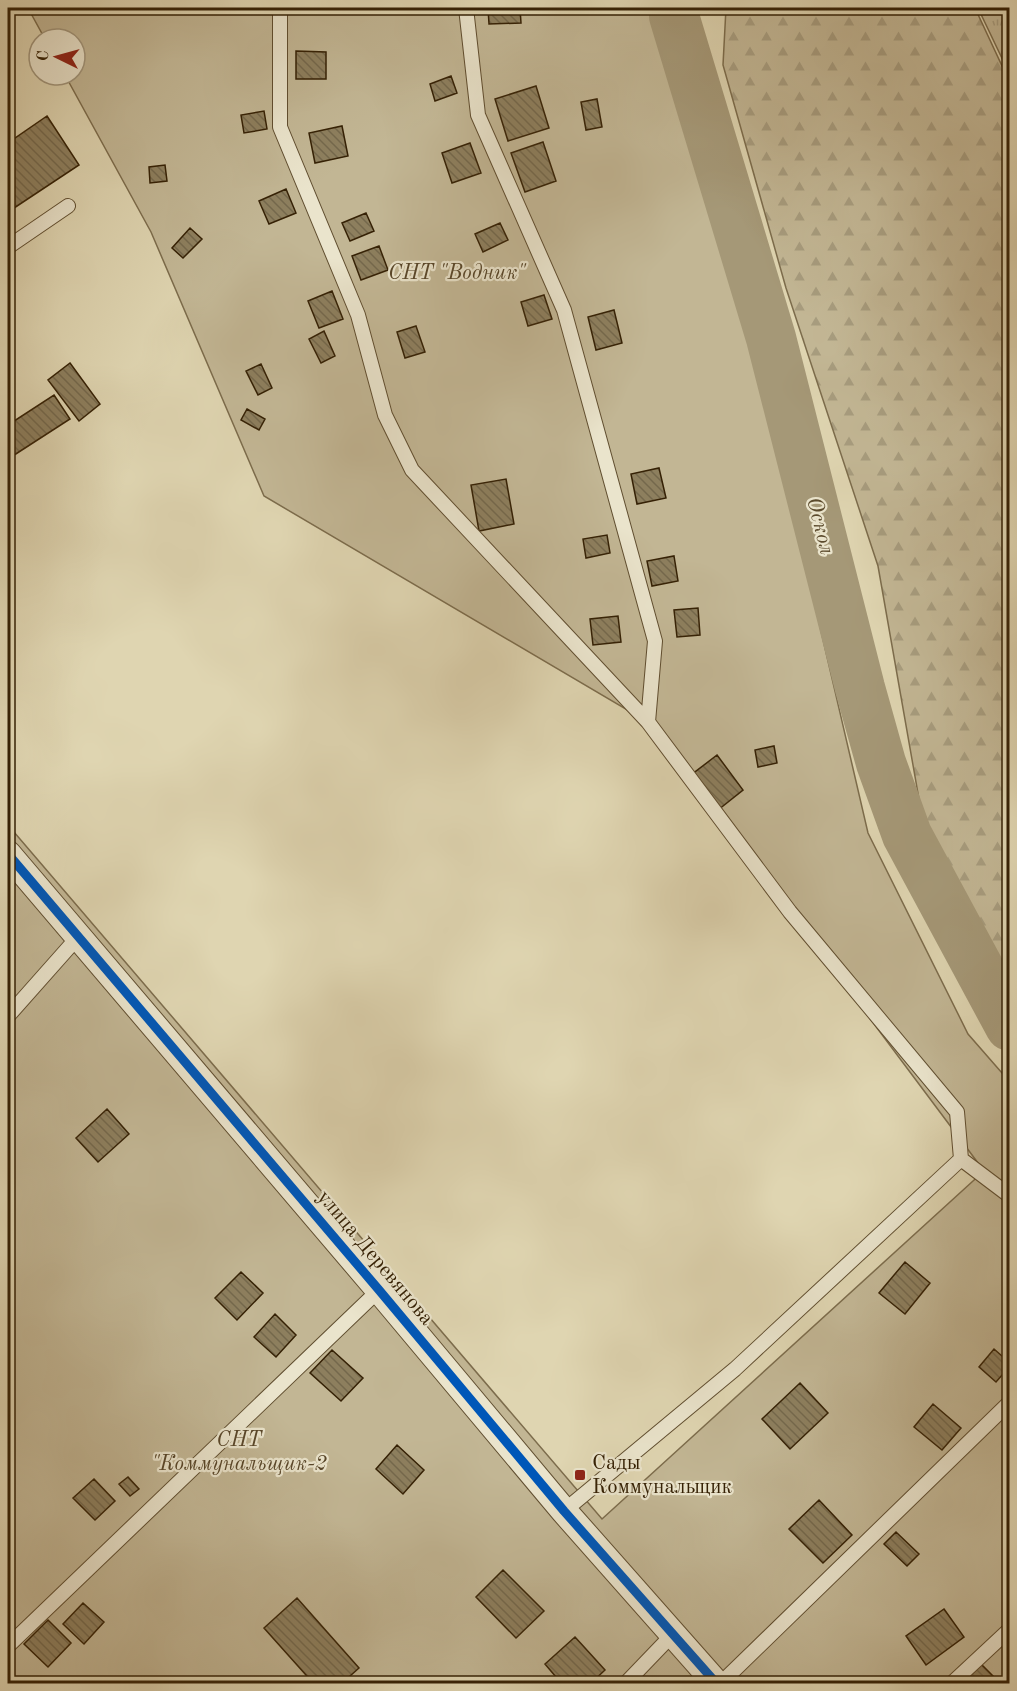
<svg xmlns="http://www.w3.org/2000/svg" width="1017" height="1691" font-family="'Old Standard TT',serif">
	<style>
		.grass { fill: url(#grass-tufts); stroke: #7c6c4c; stroke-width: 1.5 }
		.forest { fill: url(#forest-firs); stroke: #7c6c4c; stroke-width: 1.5 }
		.garden { fill: #c2b694; stroke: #7c6c4c; stroke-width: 1.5 }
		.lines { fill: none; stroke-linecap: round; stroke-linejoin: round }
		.river { stroke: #a59877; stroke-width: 50 }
		.building { fill: url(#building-back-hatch); stroke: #352105; stroke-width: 1.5 }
		.service-casing { stroke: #604e30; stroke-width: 16 }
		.minor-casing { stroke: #604e30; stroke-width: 28 }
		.service { stroke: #eae4cc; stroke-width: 14 }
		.minor { stroke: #eae4cc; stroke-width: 26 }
		.cycleway-casing { stroke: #eae4cc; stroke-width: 13 }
		.cycleway { stroke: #0057b8; stroke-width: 9 }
		.poi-dot { fill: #8f2418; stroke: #eae4cc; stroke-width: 2 }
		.labels { text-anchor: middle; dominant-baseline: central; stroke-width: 4.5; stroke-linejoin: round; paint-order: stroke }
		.park-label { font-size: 21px; font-style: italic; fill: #584629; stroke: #eae4cc }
		.street-label { font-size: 21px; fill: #352105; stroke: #eae4cc }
		.poi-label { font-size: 21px; fill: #352105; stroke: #eae4cc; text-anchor: start }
		.water-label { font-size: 22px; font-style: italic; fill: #5c4b2d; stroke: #eae4cc }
	</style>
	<defs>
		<pattern id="grass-tufts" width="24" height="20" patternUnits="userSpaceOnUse" patternTransform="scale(1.5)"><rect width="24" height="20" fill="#c2b694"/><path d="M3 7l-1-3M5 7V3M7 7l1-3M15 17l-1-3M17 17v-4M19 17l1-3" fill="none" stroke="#a79c7e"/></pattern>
		<pattern id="forest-firs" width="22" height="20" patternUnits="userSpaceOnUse" patternTransform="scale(1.5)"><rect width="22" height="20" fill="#c2b694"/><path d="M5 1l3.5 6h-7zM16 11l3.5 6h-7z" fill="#a79c7e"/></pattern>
		<pattern id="building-back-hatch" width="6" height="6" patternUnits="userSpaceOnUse" patternTransform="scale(1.5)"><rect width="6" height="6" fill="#8d7f5e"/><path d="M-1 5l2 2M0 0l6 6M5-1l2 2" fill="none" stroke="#74684c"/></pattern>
	</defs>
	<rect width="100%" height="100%" fill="#dfd5b1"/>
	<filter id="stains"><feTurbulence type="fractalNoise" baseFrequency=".00333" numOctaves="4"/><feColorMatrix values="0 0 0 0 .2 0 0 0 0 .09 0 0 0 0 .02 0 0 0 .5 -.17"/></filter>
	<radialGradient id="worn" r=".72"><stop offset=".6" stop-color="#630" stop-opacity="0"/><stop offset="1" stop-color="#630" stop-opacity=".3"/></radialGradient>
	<!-- grass -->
	<path class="grass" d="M978,8H1009V73Z"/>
	<!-- forest -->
	<path class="forest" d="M726,8H975L1009,81V1000L997,991L923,822L878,566L786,288L723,65Z"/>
	<!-- garden -->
	<path class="garden" d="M28,8H660L659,18L754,343L868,833L968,1034L1009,1081V1683H8V825L602,1519L984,1171L648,722L264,496L151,232L65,75H75V39H45Z"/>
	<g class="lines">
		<!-- river -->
		<path class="river" d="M675,8L674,16L771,338L860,688L881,763L907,835L1010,1026"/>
	</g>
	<!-- building -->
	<path class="building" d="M488,8H520L521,23L489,24Z
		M296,51L326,52V79H296Z
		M451,76L457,93L435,101L430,84Z
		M536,86L549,128L508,141L495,99Z
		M597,99L602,127L586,130L581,102Z
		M264,111L267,129L244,133L241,115Z
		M47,116L79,165L8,212V143Z
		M342,126L348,156L315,163L309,133Z
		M543,142L556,181L525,192L511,153Z
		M470,143L481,173L452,183L442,153Z
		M165,165L167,181L150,183L149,167Z
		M286,189L296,213L269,224L259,201Z
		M366,213L374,231L350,241L342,223Z
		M500,223L508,240L483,252L475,234Z
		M190,228L202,239L183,258L172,248Z
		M379,246L388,270L361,280L352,256Z
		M332,291L343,319L319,328L308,301Z
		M544,295L552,319L528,326L521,302Z
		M614,310L622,343L596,350L588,317Z
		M416,326L425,352L405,358L397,332Z
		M324,331L335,356L321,363L309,339Z
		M70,363L100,404L79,421L48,380Z
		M261,364L272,388L258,395L246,371Z
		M54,395L70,419L8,459V425Z
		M247,409L265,419L259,430L241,420Z
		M659,468L666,498L637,504L631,474Z
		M506,479L514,524L479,531L471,485Z
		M607,535L610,553L586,558L583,539Z
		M674,556L678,581L652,586L647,561Z
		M698,608L700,635L677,637L674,610Z
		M618,616L621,642L593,645L590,619Z
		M774,746L777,763L758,767L755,750Z
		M717,755L743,790L718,810L691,775Z
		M107,1109L129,1134L98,1162L76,1138Z
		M905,1262L930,1283L905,1314L879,1293Z
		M241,1272L263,1293L237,1320L215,1298Z
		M275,1314L296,1335L276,1357L254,1337Z
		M994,1349L1010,1363V1366L996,1382L979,1367Z
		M332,1350L363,1378L341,1401L310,1373Z
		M800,1383L828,1413L790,1449L762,1419Z
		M933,1404L961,1428L942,1450L914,1427Z
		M397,1445L424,1470L403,1494L376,1469Z
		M128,1477L139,1489L130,1496L119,1484Z
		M94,1479L115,1501L95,1520L73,1498Z
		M819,1500L852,1535L823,1563L789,1529Z
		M896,1532L919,1554L907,1566L884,1544Z
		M503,1570L544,1611L516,1638L476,1597Z
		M297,1598L359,1668L341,1684H314L264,1628Z
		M83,1603L104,1622L84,1644L63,1624Z
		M944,1609L964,1637L926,1665L906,1636Z
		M48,1620L71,1643L48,1667L24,1644Z
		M575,1637L605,1670L590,1684H562L545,1664Z
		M981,1664L997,1680L993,1684H962Z"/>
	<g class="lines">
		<defs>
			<path id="service" d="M280,8V127L358,315L385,415L412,470L648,722L790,912L957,1112L961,1159L1010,1196
				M466,8L478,115L564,310L655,641L648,722
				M8,247L68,206
				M8,1016L78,937
				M564,1511L735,1369L961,1159
				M8,1646L379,1290
				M625,1684L673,1634
				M720,1684L1010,1402
				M951,1684L1010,1629"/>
			<path id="minor" d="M8,854L379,1290L564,1511L717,1684"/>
		</defs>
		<!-- service casing -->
		<use href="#service" class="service-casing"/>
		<!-- minor casing -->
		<use href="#minor" class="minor-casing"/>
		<!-- service -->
		<use href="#service" class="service"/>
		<!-- minor -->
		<use href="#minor" class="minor"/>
		<defs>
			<path id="cycleway" d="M8,854L379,1290L564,1511L717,1684"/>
		</defs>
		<!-- cycleway casing -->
		<use href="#cycleway" class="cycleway-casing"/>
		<!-- cycleway -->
		<use href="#cycleway" class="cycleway"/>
	</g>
	<!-- markers -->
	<rect class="poi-dot" x="574" y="1469" width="12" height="12" rx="3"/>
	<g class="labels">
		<!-- park labels -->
		<g class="park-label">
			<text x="457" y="273">СНТ "Водник"</text>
			<text x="239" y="1440">СНТ<tspan x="239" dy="24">"Коммунальщик-2</tspan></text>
		</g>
		<!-- street labels -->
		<g class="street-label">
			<text transform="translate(375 1258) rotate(50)">улица Деревянова</text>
		</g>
		<!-- poi labels -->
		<g class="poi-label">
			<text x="592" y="1463">Сады<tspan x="592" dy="24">Коммунальщик</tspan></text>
		</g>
		<!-- water labels -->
		<g class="water-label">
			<text transform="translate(820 526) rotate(76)">Оскол</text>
		</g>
	</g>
	<!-- margin -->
	<rect width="1017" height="1691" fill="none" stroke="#dfd5b1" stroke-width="30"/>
	<rect x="9" y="9" width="999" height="1673" fill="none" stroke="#352105" stroke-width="3"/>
	<rect x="15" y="15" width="987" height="1661" fill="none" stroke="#352105" stroke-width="1.5"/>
	<!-- north arrow -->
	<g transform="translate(57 57) rotate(275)"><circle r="28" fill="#eae4cc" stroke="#a2967c" stroke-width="1.5"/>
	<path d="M0-4.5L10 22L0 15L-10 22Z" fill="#8f2418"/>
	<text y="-9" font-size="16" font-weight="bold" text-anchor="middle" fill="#352105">С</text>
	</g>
	<rect width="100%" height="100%" filter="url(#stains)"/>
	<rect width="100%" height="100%" fill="url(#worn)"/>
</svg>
